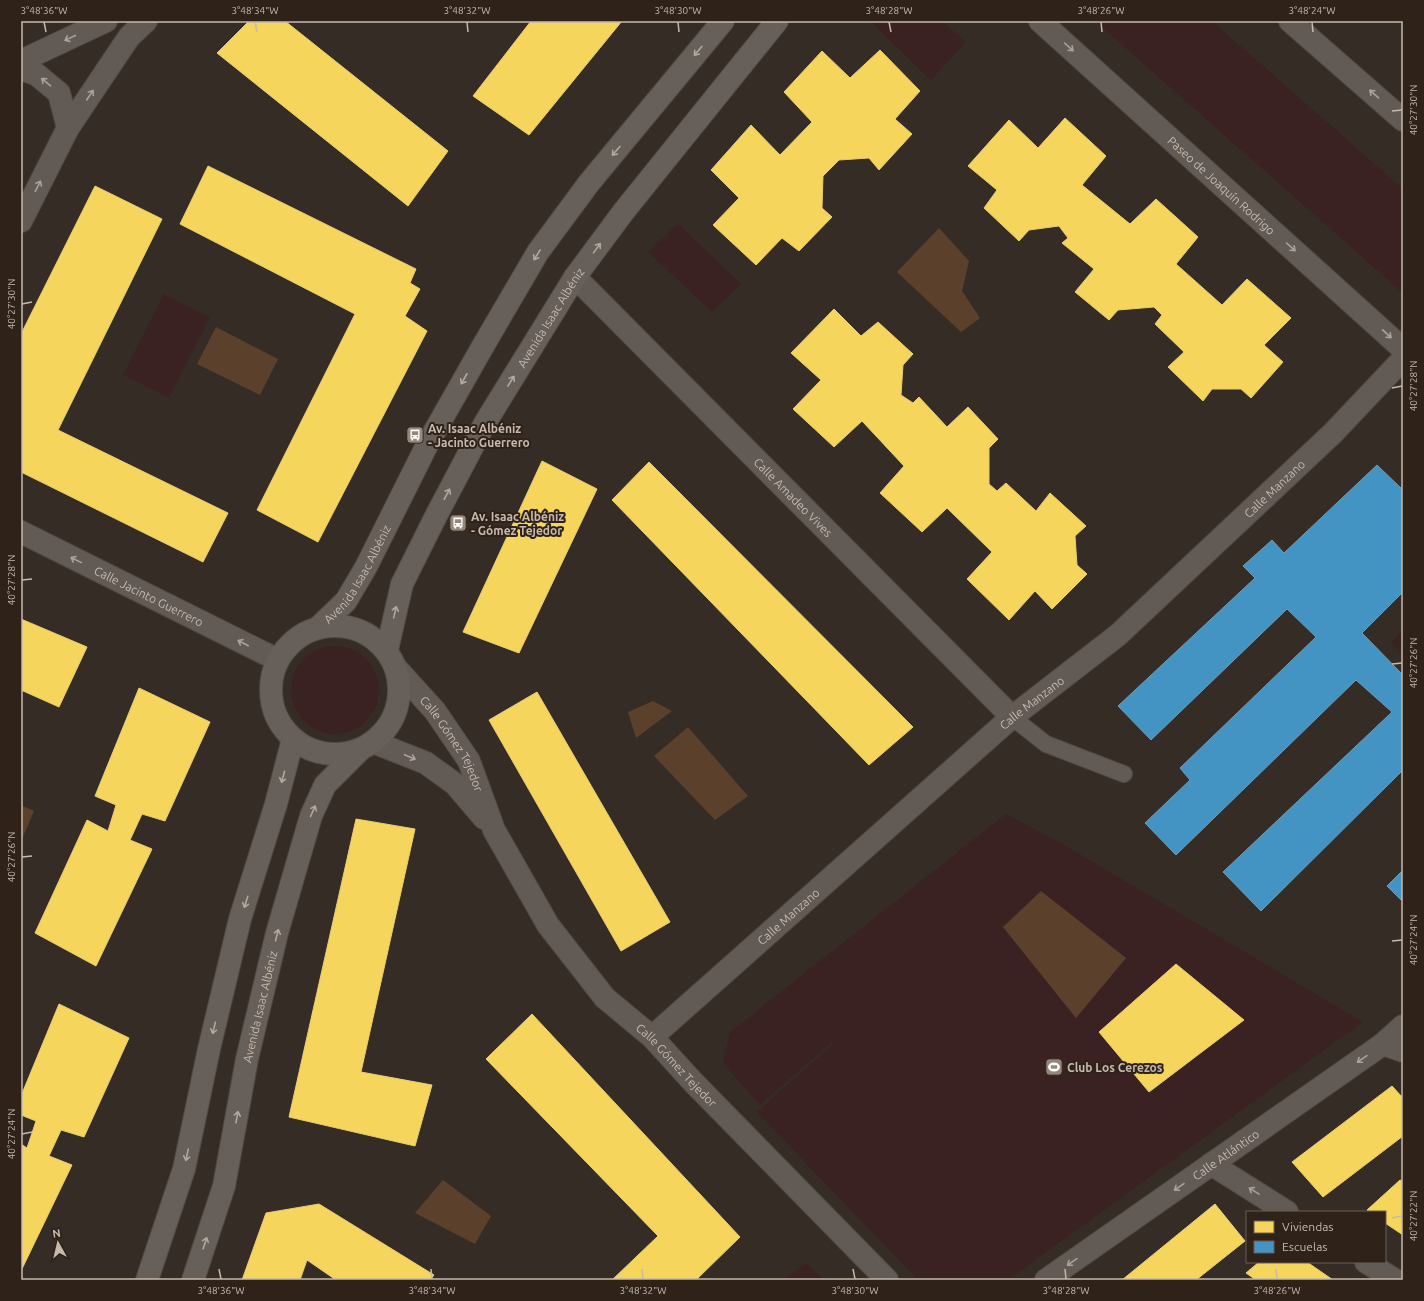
<svg xmlns="http://www.w3.org/2000/svg" width="1424" height="1301" font-family="Ubuntu,sans-serif">
	<style>
		.green { fill: #3b2222 }
		.water { fill: #5b412c }
		.homes { fill: #f6d55c; stroke: #e8cd74 }
		.schools { fill: #4393c3; stroke: #6b9ebc }
		.lines { fill: none; stroke-linecap: round; stroke-linejoin: round }
		.lane-casing { stroke: #4f4843; stroke-width: 18 }
		.street-casing { stroke: #4f4843; stroke-width: 24 }
		.secondary-casing { stroke: #4f4843; stroke-width: 24 }
		.lane { stroke: #625a55; stroke-width: 16 }
		.street { stroke: #625a55; stroke-width: 22 }
		.secondary { stroke: #675f59; stroke-width: 22 }
		.oneway { stroke: #aea197 }
		.oneway2 { stroke: #b4a79c }
		.ticks { fill: none; stroke: #c7b9ad; stroke-width: 1.5 }
		.labels { text-anchor: middle; dominant-baseline: central; stroke-width: 4; stroke-linejoin: round; paint-order: stroke }
		.street-label { font-size: 12px; fill: #c7b9ad; stroke: #2f2218 }
		.poi-label { font-size: 12px; font-weight: bold; fill: #c7b9ad; stroke: #2f2218; text-anchor: start }
		.neatline { fill: none; stroke: #c7b9ad; stroke-width: 1.5 }
		.ticks-label { font-size: 10px; text-anchor: middle; fill: #c7b9ad }
	</style>
	<rect width="100%" height="100%" fill="#352c25"/>
	<!-- green -->
	<path class="green" d="M870,21H942L966,42L931,80Z
		M1095,21H1212L1403,189V293Z
		M678,224L741,284L712,312L648,252Z
		M164,294L210,317L169,398L123,375Z
		M1403,631V656L1391,642Z
		M291 690a44 44 0 1 1 88 0a44 44 0 1 1-88 0Z
		M1006,814L1061,843L1363,1022L1008,1280H918L757,1112L833,1044L832,1042L760,1105L723,1063L730,1032Z
		M806,1263L824,1280H784Z"/>
	<!-- water -->
	<path class="water" d="M939,228L969,261L962,291L980,318L961,332L897,272Z
		M216,327L278,359L260,395L197,364Z
		M653,701L672,711L636,738L628,712Z
		M688,727L748,796L715,820L654,756Z
		M21,805L34,811L23,837L21,836Z
		M1041,891L1126,958L1076,1018L1003,927Z
		M443,1180L491,1216L475,1244L415,1213Z"/>
	<!-- homes -->
	<path class="homes" d="M249,21H285L448,151L408,206L217,53Z
		M531,21H622L529,135L473,96Z
		M880,50L920,91L895,119L912,134L879,170L869,158L839,160L823,176L822,208L832,217L799,251L782,238L756,265L713,225L739,198L711,170L751,125L780,155L812,122L784,92L822,51L850,78Z
		M1065,118L1106,156L1082,185L1130,224L1156,199L1198,237L1176,264L1222,305L1247,279L1291,318L1264,345L1283,362L1251,398L1241,389H1212L1203,401L1168,367L1184,352L1155,324L1162,315L1154,307L1118,310L1109,320L1075,292L1094,269L1062,243L1068,238L1059,226L1029,230L1019,241L984,208L997,190L968,166L1009,120L1038,148Z
		M208,166L416,269L410,283L420,289L405,316L427,331L318,542L257,510L355,314L180,224Z
		M95,186L162,219L58,430L228,513L203,562L21,472V334Z
		M834,309L861,336L878,322L913,354L903,365L901,395L913,403L919,397L947,427L968,407L998,439L989,448V484L997,491L1006,483L1036,511L1050,493L1086,526L1075,536L1077,565L1087,574L1052,609L1035,591L1009,620L967,579L992,552L947,508L922,532L880,493L904,466L862,421L834,447L793,409L821,380L791,353Z
		M542,461L597,489L519,653L463,632Z
		M649,462L913,727L869,765L612,500Z
		M21,619L87,647L59,707L21,690Z
		M139,688L210,722L165,821L142,814L130,840L152,849L96,966L35,933L87,820L108,831L116,805L95,796Z
		M537,692L670,922L621,951L489,720Z
		M356,819L415,829L361,1072L432,1085L415,1146L289,1117Z
		M1176,964L1244,1020L1149,1092L1099,1032Z
		M59,1004L129,1038L84,1137L61,1130L49,1156L72,1165L21,1271V1144L27,1148L36,1121L21,1115V1096Z
		M532,1014L740,1237L696,1280H612L658,1236L486,1059Z
		M1392,1086L1403,1098V1136L1323,1197L1292,1162Z
		M1400,1180L1403,1181V1235L1385,1223V1212H1370L1367,1210Z
		M319,1204L434,1275L430,1280H336L307,1260L300,1280H242L266,1213Z
		M1215,1204L1245,1241L1196,1280H1122Z
		M1259,1262H1307L1333,1280H1256L1246,1273Z"/>
	<!-- schools -->
	<path class="schools" d="M1377,465L1403,490V592L1362,633L1403,675V770L1261,911L1223,872L1392,712L1356,680L1176,855L1145,823L1190,780L1180,768L1316,637L1287,609L1151,740L1118,706L1255,578L1243,566L1272,540L1284,553Z
		M1403,870V902L1387,886Z"/>
	<g class="lines">
		<defs>
			<path id="lane" d="M1012,717L1046,744L1124,774"/>
			<g id="street">
				<path id="s1" d="M1040,21L1403,349"/>
				<path d="M1290,21L1403,120"/>
				<path d="M21,61L106,21"/>
				<path d="M21,69L36,74L59,93L68,128"/>
				<path d="M21,221L68,128L129,37L146,21"/>
				<path id="s2" d="M575,277L1012,717"/>
				<path id="s3" d="M21,532L278,660"/>
				<path id="s4" d="M396,668L435,711L469,761L494,830L548,925L605,998L652,1037L693,1082L887,1280"/>
				<path d="M373,742L426,763L455,784L484,818"/>
				<path id="s5" d="M652,1037L1012,717L1118,635L1333,433L1403,359"/>
				<path d="M1383,1044L1403,1051"/>
				<path d="M1211,1164L1287,1212"/>
				<path d="M1366,1262L1395,1280"/>
				<path id="s6" d="M1046,1280L1383,1044L1403,1026"/>
			</g>
			<g id="secondary">
				<circle cx="335" cy="690" r="64"/>
				<path id="s7" d="M319,627L346,601L366,567L428,443L483,346L538,252L589,183L723,21"/>
				<path id="s8" d="M387,650L402,584L436,516L485,423L575,277L624,211L777,21"/>
				<path d="M147,1280L184,1169L209,1049L240,919L276,804L293,739"/>
				<path id="s9" d="M193,1280L224,1186L247,1059L277,933L311,816L325,785L360,750"/>
			</g>
		</defs>
		<!-- lane casing -->
		<use href="#lane" class="lane-casing"/>
		<!-- street casing -->
		<use href="#street" class="street-casing"/>
		<!-- secondary casing -->
		<use href="#secondary" class="secondary-casing"/>
		<!-- lane -->
		<use href="#lane" class="lane"/>
		<!-- street -->
		<use href="#street" class="street"/>
		<!-- secondary -->
		<use href="#secondary" class="secondary"/>
	</g>
	<!-- one-way arrows -->
	<defs><path id="oneway-shaft" d="M-6 0H5M1.5-3L5.5 0L1.5 3" fill="none" stroke-width="1.6" stroke-linecap="round" stroke-linejoin="round"/></defs>
	<g class="oneway">
		<use href="#oneway-shaft" transform="translate(70 38) rotate(155)"/>
		<use href="#oneway-shaft" transform="translate(1069 47) rotate(42)"/>
		<use href="#oneway-shaft" transform="translate(46 82) rotate(-140)"/>
		<use href="#oneway-shaft" transform="translate(1374 94) rotate(-139)"/>
		<use href="#oneway-shaft" transform="translate(90 95) rotate(-56)"/>
		<use href="#oneway-shaft" transform="translate(38 186) rotate(-63)"/>
		<use href="#oneway-shaft" transform="translate(1291 247) rotate(42)"/>
		<use href="#oneway-shaft" transform="translate(1387 334) rotate(43)"/>
		<use href="#oneway-shaft" transform="translate(76 560) rotate(-154)"/>
		<use href="#oneway-shaft" transform="translate(243 643) rotate(-153)"/>
		<use href="#oneway-shaft" transform="translate(410 757) rotate(23)"/>
		<use href="#oneway-shaft" transform="translate(1362 1059) rotate(145)"/>
		<use href="#oneway-shaft" transform="translate(1179 1187) rotate(145)"/>
		<use href="#oneway-shaft" transform="translate(1254 1191) rotate(-148)"/>
		<use href="#oneway-shaft" transform="translate(1072 1262) rotate(145)"/>
	</g>
	<g class="oneway2">
		<use href="#oneway-shaft" transform="translate(698 51) rotate(130)"/>
		<use href="#oneway-shaft" transform="translate(616 151) rotate(130)"/>
		<use href="#oneway-shaft" transform="translate(597 248) rotate(-54)"/>
		<use href="#oneway-shaft" transform="translate(537 255) rotate(122)"/>
		<use href="#oneway-shaft" transform="translate(464 379) rotate(119)"/>
		<use href="#oneway-shaft" transform="translate(511 381) rotate(-58)"/>
		<use href="#oneway-shaft" transform="translate(447 494) rotate(-62)"/>
		<use href="#oneway-shaft" transform="translate(395 612) rotate(-77)"/>
		<use href="#oneway-shaft" transform="translate(283 777) rotate(105)"/>
		<use href="#oneway-shaft" transform="translate(313 811) rotate(-66)"/>
		<use href="#oneway-shaft" transform="translate(246 902) rotate(107)"/>
		<use href="#oneway-shaft" transform="translate(277 935) rotate(-76)"/>
		<use href="#oneway-shaft" transform="translate(214 1028) rotate(104)"/>
		<use href="#oneway-shaft" transform="translate(237 1117) rotate(-80)"/>
		<use href="#oneway-shaft" transform="translate(187 1155) rotate(102)"/>
		<use href="#oneway-shaft" transform="translate(205 1243) rotate(-72)"/>
	</g>
	<!-- ticks -->
	<path class="ticks" d="M44,22L46,32M255,22L257,32M467,22L468,32M678,22L679,32M889,22L891,32M1101,22L1102,32M1312,22L1313,32M1392,111L1402,110M22,304L32,302M1392,388L1402,386M22,580L32,579M1392,664L1402,663M22,857L32,856M1392,941L1402,940M22,1134L32,1132M1392,1218L1402,1216M219,1269L221,1279M431,1269L432,1279M642,1269L643,1279M853,1269L855,1279M1065,1269L1066,1279M1276,1269L1277,1279"/>
	<!-- icons -->
	<defs>
		<symbol id="bus-square" viewBox="-11 -11 22 22"><rect x="-9" y="-9" width="18" height="18" rx="4" fill="#94887d" stroke="#2f2218"/><path d="M-5-6H5V4H4V6H2V4H-2V6H-4V4H-5ZM-3.5-4V0h7V-4ZM-3.5 1.2v1.5H-2V1.2ZM2 1.2v1.5H3.5V1.2Z" fill="#fff"/></symbol>
		<symbol id="stadium-square" viewBox="-11 -11 22 22"><rect x="-9" y="-9" width="18" height="18" rx="4" fill="#94887d" stroke="#2f2218"/><path d="M0-5a6.5 5 0 1 0 0 10a6.5 5 0 1 0 0-10ZM-3.5-1.8h7v3.6h-7Z" fill="#fff"/></symbol>
	</defs>
	<g fill-rule="evenodd">
		<use href="#bus-square" x="405" y="425" width="20" height="20"/>
		<use href="#bus-square" x="448" y="513" width="20" height="20"/>
		<use href="#stadium-square" x="1044" y="1057" width="20" height="20"/>
	</g>
	<g class="labels">
		<!-- street labels -->
		<g class="street-label">
			<text stroke="none"><textPath href="#s1" startOffset="245">Paseo de Joaquín Rodrigo</textPath></text>
			<text stroke="none"><textPath href="#s8" startOffset="373">Avenida Isaac Albéniz</textPath></text>
			<text stroke="none"><textPath href="#s5" startOffset="830">Calle Manzano</textPath></text>
			<text stroke="none"><textPath href="#s2" startOffset="310">Calle Amadeo Vives</textPath></text>
			<text stroke="none"><textPath href="#s7" startOffset="66">Avenida Isaac Albéniz</textPath></text>
			<text stroke="none"><textPath href="#s3" startOffset="143">Calle Jacinto Guerrero</textPath></text>
			<text stroke="none"><textPath href="#s5" startOffset="506">Calle Manzano</textPath></text>
			<text stroke="none"><textPath href="#s4" startOffset="95">Calle Gómez Tejedor</textPath></text>
			<text stroke="none"><textPath href="#s5" startOffset="182">Calle Manzano</textPath></text>
			<text stroke="none"><textPath href="#s9" startOffset="282">Avenida Isaac Albéniz</textPath></text>
			<text stroke="none"><textPath href="#s4" startOffset="492">Calle Gómez Tejedor</textPath></text>
			<text stroke="none"><textPath href="#s6" startOffset="219">Calle Atlántico</textPath></text>
		</g>
		<!-- poi labels -->
		<g class="poi-label">
			<text x="428" y="428">Av. Isaac Albéniz<tspan x="428" dy="14">- Jacinto Guerrero</tspan></text>
			<text x="471" y="516">Av. Isaac Albéniz<tspan x="471" dy="14">- Gómez Tejedor</tspan></text>
			<text x="1067" y="1067">Club Los Cerezos</text>
		</g>
	</g>
	<!-- border -->
	<rect width="1424" height="1301" fill="none" stroke="#2f2218" stroke-width="44"/>
	<!-- legend -->
	<rect x="1246" y="1211" width="140" height="52" fill="#2f2218" stroke="#6c5e54"/>
	<rect x="1254" y="1221" width="20" height="12" fill="#f6d55c" stroke="#6c5e54"/>
	<text x="1282" y="1231" font-size="12" fill="#c7b9ad">Viviendas</text>
	<rect x="1254" y="1241" width="20" height="12" fill="#4393c3" stroke="#6c5e54"/>
	<text x="1282" y="1251" font-size="12" fill="#c7b9ad">Escuelas</text>
	<!-- north arrow -->
	<g transform="translate(58 1243) rotate(352)" stroke="#2f2218" stroke-width="3" paint-order="stroke">
	<path d="M0-3L7 15L0 10L-7 15Z" fill="#c7b9ad"/>
	<text y="-6" font-size="11" font-weight="bold" text-anchor="middle" fill="#c7b9ad">N</text>
	</g>
	<rect x="22" y="22" width="1380" height="1257" class="neatline"/>
	<g class="ticks-label">
		<text x="44" y="14">3°48'36"W</text>
		<text x="255" y="14">3°48'34"W</text>
		<text x="467" y="14">3°48'32"W</text>
		<text x="678" y="14">3°48'30"W</text>
		<text x="889" y="14">3°48'28"W</text>
		<text x="1101" y="14">3°48'26"W</text>
		<text x="1312" y="14">3°48'24"W</text>
		<text transform="translate(1413 110) rotate(-90)" y="4">40°27'30"N</text>
		<text transform="translate(11 304) rotate(-90)" y="4">40°27'30"N</text>
		<text transform="translate(1413 386) rotate(-90)" y="4">40°27'28"N</text>
		<text transform="translate(11 580) rotate(-90)" y="4">40°27'28"N</text>
		<text transform="translate(1413 663) rotate(-90)" y="4">40°27'26"N</text>
		<text transform="translate(11 857) rotate(-90)" y="4">40°27'26"N</text>
		<text transform="translate(1413 940) rotate(-90)" y="4">40°27'24"N</text>
		<text transform="translate(11 1134) rotate(-90)" y="4">40°27'24"N</text>
		<text transform="translate(1413 1216) rotate(-90)" y="4">40°27'22"N</text>
		<text x="221" y="1294">3°48'36"W</text>
		<text x="432" y="1294">3°48'34"W</text>
		<text x="643" y="1294">3°48'32"W</text>
		<text x="855" y="1294">3°48'30"W</text>
		<text x="1066" y="1294">3°48'28"W</text>
		<text x="1277" y="1294">3°48'26"W</text>
	</g>
</svg>
